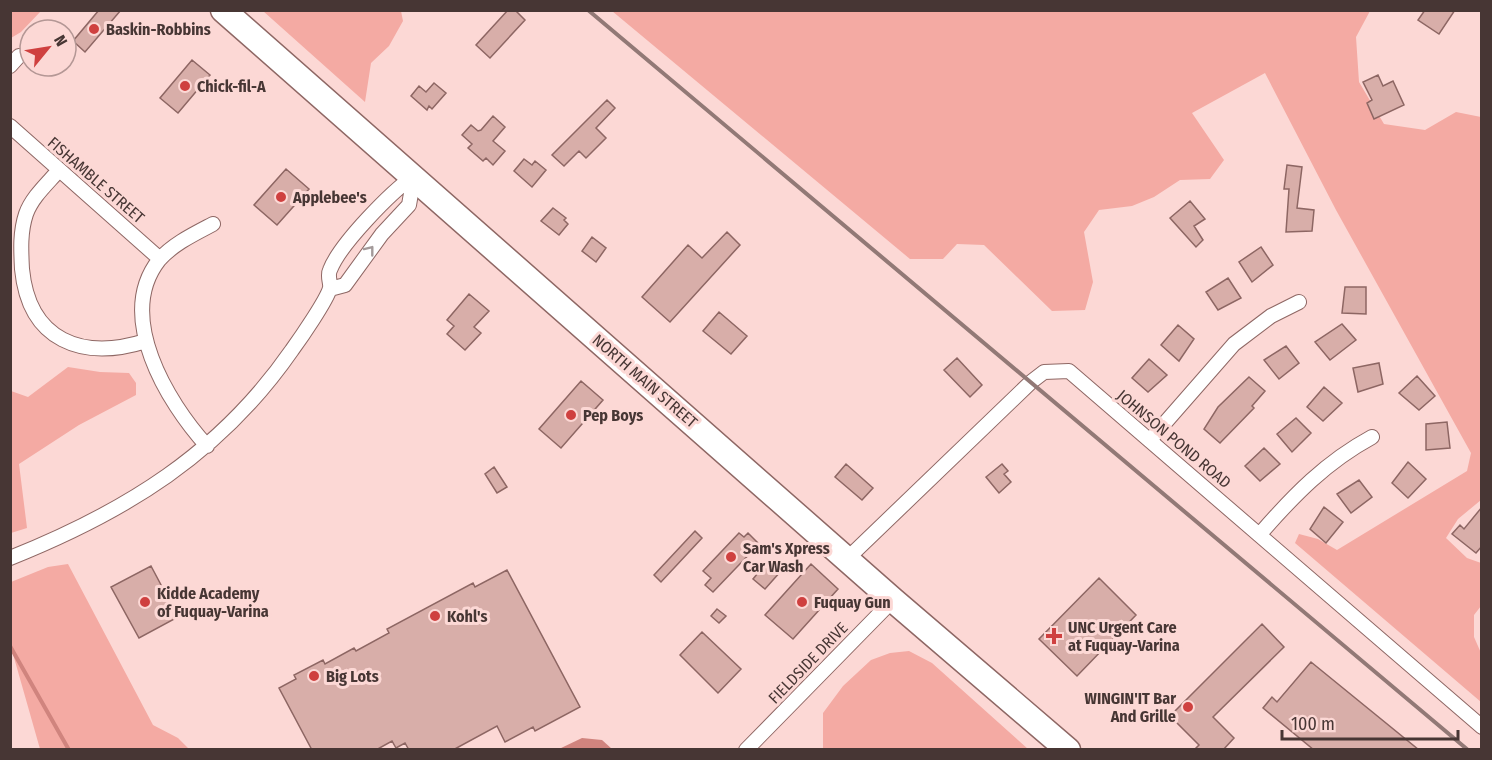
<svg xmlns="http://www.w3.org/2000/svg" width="1492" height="760" font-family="'Fira Sans Condensed',sans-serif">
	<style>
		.green { fill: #f4aaa3 }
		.water { fill: #d0847e }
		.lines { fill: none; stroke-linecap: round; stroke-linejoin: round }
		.stream { stroke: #d0847e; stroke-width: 4 }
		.building { fill: #d8aea9; stroke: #8d6663; stroke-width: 1.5 }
		.street-casing { stroke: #8e6764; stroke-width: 16 }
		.highway-casing { stroke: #8e6764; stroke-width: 27 }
		.street { stroke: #fff; stroke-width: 14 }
		.highway { stroke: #fff; stroke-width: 24 }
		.rail { stroke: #927976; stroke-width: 4 }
		.oneway { stroke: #a39a9a }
		.poi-dot { fill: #cf403f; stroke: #fcd8d5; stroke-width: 2 }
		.labels { text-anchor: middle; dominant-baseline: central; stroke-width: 6; stroke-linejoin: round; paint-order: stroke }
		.poi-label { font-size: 16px; font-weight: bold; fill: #473634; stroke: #fcd8d5; text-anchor: start }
		.street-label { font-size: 16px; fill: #473634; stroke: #fcd8d5 }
	</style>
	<rect width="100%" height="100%" fill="#fcd8d5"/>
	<!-- green -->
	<path class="green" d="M11,10H41V11L21,32L11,38Z
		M263,11H401L403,21L389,46L371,63L365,102Z
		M612,11H1370L1356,37L1359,82L1384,124L1425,130L1456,112L1481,117V500L1458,519L1446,538L1467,558L1481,563V606L1474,615V637L1481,653V702L1295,543L1299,534L1318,539L1337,550L1467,471L1471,453L1336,210L1265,73L1192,113L1224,160L1210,179L1180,180L1154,197L1132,206L1099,210L1084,232L1093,282L1085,310L1052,311L984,245L957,244L943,259H910Z
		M68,367L100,372L129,373L136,383V395L79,425L19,464L27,528L11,533V391L28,397Z
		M68,564L153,725L178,738L189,749H40L11,647V582L48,567Z
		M909,651L932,663L1028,749H823V713L843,686L871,660L890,653Z"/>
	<!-- water -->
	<path class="water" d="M582,738L602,740L612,749H559Z"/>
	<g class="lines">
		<!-- stream -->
		<path class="stream" d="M10,646L69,750"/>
	</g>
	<!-- building -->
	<path class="building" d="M99,10H121L85,52L73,41Z
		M508,10H515L525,20L490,58L476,45Z
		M1425,10H1455L1439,34L1418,20Z
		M192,60L210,75L178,113L160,98Z
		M1378,75L1383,86L1393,81L1404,105L1374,119L1367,103L1372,100L1363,82Z
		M434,83L446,93L432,109L429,106L427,110L411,96L419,86L426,92Z
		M607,100L615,108L596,128L606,138L586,158L579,151L564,166L552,155Z
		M493,116L505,127L493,141L505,151L493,165L486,158L483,161L468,148L472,144L462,135L471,125L478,131L481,130Z
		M524,159L532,165L535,161L546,170L532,187L514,171Z
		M1287,165L1302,167L1297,208L1314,210L1312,231L1286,232L1289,189H1284Z
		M286,169L309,189L277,225L254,205Z
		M1190,201L1205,219L1194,226L1203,240L1196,247L1170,218Z
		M553,208L566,218L564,220L568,224L559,235L541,221Z
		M727,232L740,245L670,322L642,297L688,245L702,258Z
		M592,237L606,248L596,262L582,251Z
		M1261,247L1273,265L1252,282L1239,262Z
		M1228,278L1241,298L1218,310L1206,292Z
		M1345,287H1366V314L1342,313Z
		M469,294L489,311L474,327L481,333L465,350L447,334L454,326L447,320Z
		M719,312L747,336L731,354L703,331Z
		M1342,324L1356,340L1330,360L1315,342Z
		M1178,325L1194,339L1179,361L1161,345Z
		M1286,346L1299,363L1279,379L1264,360Z
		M957,358L982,385L970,397L944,370Z
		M1149,359L1167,375L1148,392L1132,378Z
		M1379,363L1383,384L1358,392L1353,368Z
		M1417,376L1435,396L1419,410L1399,393Z
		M1249,377L1265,391L1252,406L1254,408L1220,443L1204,429L1218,407Z
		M581,381L603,400L561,448L539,429Z
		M1324,387L1342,403L1323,421L1307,407Z
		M1296,418L1311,433L1292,452L1277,434Z
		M1447,422L1450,448L1426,450V424Z
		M1264,448L1280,464L1260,481L1245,466Z
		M1408,462L1426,479L1408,498L1392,483Z
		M846,464L873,488L862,500L835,477Z
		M1002,464L1008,471L1004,474L1011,482L999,493L986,477Z
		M494,467L507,487L497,493L485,474Z
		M1359,480L1372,497L1351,513L1337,494Z
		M1324,507L1343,522L1326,543L1310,529Z
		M1482,507V546L1476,553L1452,534L1460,525L1464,529Z
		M695,531L702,538L661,582L654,575Z
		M739,533L744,537L748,533L759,544L713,592L705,585L711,578L703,571Z
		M769,560L781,571L765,589L753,579Z
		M811,564L838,589L793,639L765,615Z
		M151,566L178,617L139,638L111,587Z
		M507,570L580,707L535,731L533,727L505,742L497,726L453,750H409L405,743L396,748L392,741L376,750H312L279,688L296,679L294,675L323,660L325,664L354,648L356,651L389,633L387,629L473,583L475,587Z
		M1099,578L1136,615L1077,676L1039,639Z
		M717,609L726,616L719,623L711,616Z
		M1262,624L1284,647L1213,717L1234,738L1223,750H1194L1199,745L1170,716Z
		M702,632L741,669L718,693L680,655Z
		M1311,662L1419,750H1314L1263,708L1272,697L1277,702Z"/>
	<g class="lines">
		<defs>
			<path id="street" d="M10,66L19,56
				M10,126L160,259
				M59,170C48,183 32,197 26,214C20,232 21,250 22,269C29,341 82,361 146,341
				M330,289L345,285L382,234L409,205L414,176
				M1150,440L1234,344L1271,316L1299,302
				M207,446C167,402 115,316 159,260C173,244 194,234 213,224
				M1260,534C1294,495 1326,462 1372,437
				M10,558C125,512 220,454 292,350C300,339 327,300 330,288C331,283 327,276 330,270C340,244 391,192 414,176
				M847,559L1031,382L1044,372L1069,371L1482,727
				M746,750L893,600"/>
			<path id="highway" d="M223,10L893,600L1068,750"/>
		</defs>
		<!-- street casing -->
		<use href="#street" class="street-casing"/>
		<!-- highway casing -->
		<use href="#highway" class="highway-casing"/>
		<!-- street -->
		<use href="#street" class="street"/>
		<!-- highway -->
		<use href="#highway" class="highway"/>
		<!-- rail -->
		<path class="rail" d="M588,10L1468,750"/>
	</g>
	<!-- one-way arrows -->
	<defs><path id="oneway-chevron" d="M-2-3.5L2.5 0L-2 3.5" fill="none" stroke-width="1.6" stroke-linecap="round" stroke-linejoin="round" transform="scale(1.5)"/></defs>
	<use class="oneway" href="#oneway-chevron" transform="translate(370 250) rotate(-52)"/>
	<!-- markers -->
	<g class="poi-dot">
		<circle cx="94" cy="29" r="6"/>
		<circle cx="185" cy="86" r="6"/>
		<circle cx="281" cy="197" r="6"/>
		<circle cx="571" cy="415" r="6"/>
		<circle cx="731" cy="557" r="6"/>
		<circle cx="145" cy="602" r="6"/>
		<circle cx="802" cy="602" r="6"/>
		<circle cx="435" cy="616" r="6"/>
		<path d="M1051 627h6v6h6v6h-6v6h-6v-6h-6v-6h6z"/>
		<circle cx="314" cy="676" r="6"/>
		<circle cx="1188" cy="707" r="6"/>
	</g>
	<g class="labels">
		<!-- poi labels -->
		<g class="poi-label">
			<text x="106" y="29">Baskin-Robbins</text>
			<text x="197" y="86">Chick-fil-A</text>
			<text x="293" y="197">Applebee's</text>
			<text x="583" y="415">Pep Boys</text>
			<text x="743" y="548">Sam's Xpress<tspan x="743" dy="18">Car Wash</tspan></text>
			<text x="157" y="593">Kidde Academy<tspan x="157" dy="18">of Fuquay-Varina</tspan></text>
			<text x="814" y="602">Fuquay Gun</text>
			<text x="447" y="616">Kohl's</text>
			<text x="1068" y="627">UNC Urgent Care<tspan x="1068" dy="18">at Fuquay-Varina</tspan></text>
			<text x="326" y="676">Big Lots</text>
			<text x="1176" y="698" text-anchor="end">WINGIN'IT Bar<tspan x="1176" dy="18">And Grille</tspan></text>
		</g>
		<!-- street labels -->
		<g class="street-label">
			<text transform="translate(96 180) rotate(41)">FISHAMBLE STREET</text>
			<text transform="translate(645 381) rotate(41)">NORTH MAIN STREET</text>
			<text transform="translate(1174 439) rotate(40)">JOHNSON POND ROAD</text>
			<text transform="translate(808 663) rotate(-46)">FIELDSIDE DRIVE</text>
		</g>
	</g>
	<!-- border -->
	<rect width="1492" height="760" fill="none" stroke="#473634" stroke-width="24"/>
	<!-- north arrow -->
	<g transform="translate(48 48) rotate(60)"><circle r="28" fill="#fcd8d5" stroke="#b49795" stroke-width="1.5"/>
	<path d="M0-4.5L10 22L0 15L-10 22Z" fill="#cf403f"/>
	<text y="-9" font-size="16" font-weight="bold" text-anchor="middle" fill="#473634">N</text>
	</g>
	<!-- scale -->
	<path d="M1282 730v9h176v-9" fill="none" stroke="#473634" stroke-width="3"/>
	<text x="1291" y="730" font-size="18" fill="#473634" stroke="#fcd8d5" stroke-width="4.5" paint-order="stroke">100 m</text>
</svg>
